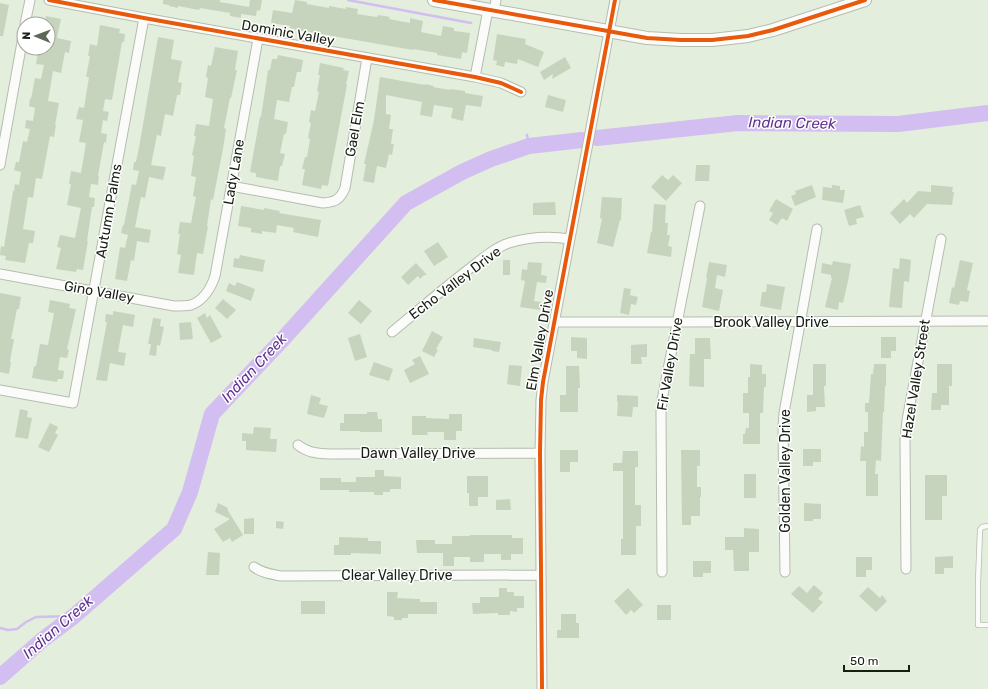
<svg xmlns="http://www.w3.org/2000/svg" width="988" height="689" font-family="Rubik,sans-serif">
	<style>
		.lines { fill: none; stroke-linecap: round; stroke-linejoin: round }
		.stream { stroke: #d2bef0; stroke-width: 2.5 }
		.river { stroke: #d2bef0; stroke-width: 16 }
		.building { fill: #c7d4bd }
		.lane-casing { stroke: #b5bdaf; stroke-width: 6 }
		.street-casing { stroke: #b5bdaf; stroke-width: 11 }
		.secondary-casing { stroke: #b5bdaf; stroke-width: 14 }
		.lane { stroke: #fbfcfa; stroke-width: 4.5 }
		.street { stroke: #fbfcfa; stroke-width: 9 }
		.secondary { stroke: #fbfcfa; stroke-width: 12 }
		.cycleway-casing { stroke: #fff; stroke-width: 6 }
		.cycleway { stroke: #e8590c; stroke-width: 4 }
		.labels { text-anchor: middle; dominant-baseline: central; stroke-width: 3; stroke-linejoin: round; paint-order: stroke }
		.street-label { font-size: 14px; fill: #171e12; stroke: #fff }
		.water-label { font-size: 15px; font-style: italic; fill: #61348f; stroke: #fff }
	</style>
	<rect width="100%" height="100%" fill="#e3eedc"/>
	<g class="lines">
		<!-- stream -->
		<path class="stream" d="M348,0L471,23
			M527,135L529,146
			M0,628L8,630L17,629L26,622L36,617L74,616"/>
		<!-- river -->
		<path class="river" d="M597,138L738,123L898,124L988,113
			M0,677L41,641L74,616L174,529L190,492L212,414L282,340L406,203L462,172L491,159L529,146L582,140"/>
	</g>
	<!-- building -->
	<path class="building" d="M163,0H220V2L249,7L250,0H262L260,11L257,10L256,16L241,14V18L230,16V13L200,8L199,10L178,6V8L169,6V5L163,4Z
		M295,0L307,2V4L329,8V6L346,9V7L358,9L357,14L377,17L378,15L390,17L389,19L410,23V18L423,21L421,32L441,36L443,26L454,28V31L470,33L467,53L462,52L461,59L437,55V53L413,49V50L298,30L290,28V26L271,23L273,10L292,13Z
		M0,3L9,5L3,36H0Z
		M46,16L61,19L57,38L71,41L69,53L65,52L61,73L53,71L48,101L59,103L55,125H56L54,137L50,136L42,179L36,178L33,198L28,197L23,229L35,231L33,243H29L25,263L5,260L6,256L0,255V254L1,246L4,247L13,191H14L15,184L19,185L21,172L14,170L16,162H19L23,141L27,142L30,129L25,128L26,120L33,121L35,108L29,106L30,98L31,99L35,78L41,79L44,65L36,64L39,48H48V24H45Z
		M100,25L120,29L119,33L125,34L124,42H122L112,100L105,99L103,111L109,112L107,121L103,120L101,133L107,134L106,143L104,142L98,176L99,177L98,185L91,184L89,197L95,198L94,207H92L87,241H88L83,270L77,269L76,272L56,269L61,248L57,247L60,235L75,238L81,208L67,205L71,184H69L71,171L81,173L86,143L79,142L83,120L76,119L79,107L84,108L89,77H86L90,56H88L90,44L97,46Z
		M497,34L526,39L525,44L544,52L538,67L518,59L517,64L505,62L504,67L496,65L497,61L493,60Z
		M158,37L174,40L171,59L182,61L178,82L182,83L180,95H177L173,116L165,114L161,136L157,135L151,165L166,167L163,180L149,177L145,198L141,197L135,227L151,230L149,243L137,241L134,261L131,260L127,281L115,279L120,247L125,248L128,235L121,233L123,225H124L132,184L136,185L139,171L133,170L134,162H136L140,142Z
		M215,47L238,51L235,70H237L231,98H230L224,128L226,129L223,149L213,200L211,199L207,226H208L203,254L197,253L194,275L178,273L181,255L177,254L180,234H178L180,222L191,223L196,197L193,196L196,177L191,176L194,156L192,155L196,136H194L196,124L209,126L213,99L205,97L208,78L206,77L208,65L211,66Z
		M278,55L303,60L301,72H297L294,87H292L289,102L277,100L274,119L288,122L286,134H284L280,153L285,154L282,166H280L278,181L256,177V173L250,172L260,117H261L268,70H270L272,59H277Z
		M565,57L571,68L552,79L553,74L544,80L540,72Z
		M320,63L344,68L343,70L349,71L346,84L347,85L328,186L322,185L321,189L302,185L305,169H302L305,157H307L310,139L308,138L311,123L309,122L311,110L315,111L319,92L317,91L320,75H318Z
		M380,77L425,85V84L434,86L433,87L450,90L451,89L465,91V93L483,96L481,107L466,105L463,121L451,118L453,108L434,105L432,117L420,115L422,102L386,95V114L391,115L389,129H393L391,144H394L392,155L389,154L386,168L377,166L374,183L363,181L366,164H364L374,120Z
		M548,95L566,100L563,112L545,107Z
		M696,165H710L709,181H695Z
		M662,175L668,180L673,175L682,183L666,201L651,187Z
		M812,185L816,197L795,206L791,196L796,194L795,191Z
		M832,185L840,186V190H845L843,203L822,200L823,187L832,188Z
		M931,185L953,187L952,192H954L952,205L927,204L914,218L910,214L900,224L890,213L904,199L907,203L918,191L931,192Z
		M602,197L622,198L621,220H620L613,247L597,243L602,219L600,218Z
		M776,199L793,209L787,221L782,218L777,225L769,220L773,213L769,211Z
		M555,202L556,215H533V203Z
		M654,204L666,205L665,223H668L667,235H670L668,246L672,247L671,257L647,253L651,232H652Z
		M860,205L864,217L856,219L857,224L849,226L844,210Z
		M241,206L264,210V208L280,211L279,213L321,220L318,237L293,232L294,228L277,225L276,233L262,231V234L251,232V228L238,226Z
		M438,242L448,257L434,266L424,251Z
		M240,255L265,260L263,272L233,267L234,258L239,259Z
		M900,258L911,260L909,282L904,281L902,308L889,307L893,268L899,269Z
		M503,260H510V275H503Z
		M960,260L973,263L967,290L970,291L968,302L960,301L959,305L949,303L952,287L954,288Z
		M833,261L851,264L848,281L843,303L839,302L838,310L825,307L832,278H831V275L821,273L822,263L832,265Z
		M528,262L542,263L541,275L547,276L546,283L537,282L534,301L541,302L540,310L520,307L525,281L521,280L522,269L527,270Z
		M709,262L727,265L725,277L717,275L715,288L723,290L719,311L702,307L707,278H706Z
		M416,263L427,275H424L420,279L418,276L408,285L401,277Z
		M237,282L255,289L251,301L226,291L229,283L235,286Z
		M767,284L785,287L781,310L760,306L762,292H766Z
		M624,288L631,289L630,295L638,297L636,305L631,304L629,315L620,313Z
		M0,293L21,297L19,309H17L11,339H14L10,361L11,362L9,374L0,372Z
		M223,299L236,310L227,319L215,308Z
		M50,300L70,304L69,308L76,309L67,349L69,350L67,358L60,357L58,370L64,371L63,379H58L57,382L32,378L34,366H36L40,344L48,345L54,313L48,312Z
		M359,300L372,311L361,324L348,313Z
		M113,311L135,315L133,327L123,325L118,352L126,353L124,366L110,363L107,381L96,380L107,322H105L106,314L113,315Z
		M205,313L207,318L210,315L222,337L211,343L197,318Z
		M153,318L161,319L160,326L164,327L160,346L157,345L156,356L149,355L151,344H148Z
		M191,322L193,339L180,340L179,323Z
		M432,331L443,337L436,349L438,350L434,357L422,351Z
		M360,334L367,357L355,361L348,338Z
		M571,337L587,338V359L577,358V351H571Z
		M881,337H896V351H891V358H881Z
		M474,338L501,342L499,352L492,351V350L473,347Z
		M695,338H710L711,359H704V387L689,386L690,354H695Z
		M647,344V357H641L642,364H631V345Z
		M420,356L429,374L410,383L404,370L415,364L412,360Z
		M374,362L393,369L389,381L369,375Z
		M750,364L762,365V374H766V387H764L763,413H760V444H743V434H745L746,428H749V413H743V393H748V377H750Z
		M813,364H826V386H824L825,407H816V411L807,412V395H813Z
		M874,364H886V386H885L884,412H883L881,461L876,460L875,474H878V496H866V461H860L861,446L864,447V432H868V412H865V403H869L871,374H873Z
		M937,364H952V386H949V405H941V410H931L932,393H937Z
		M509,365L522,366L520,386L507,384Z
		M566,366H579L580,388H578V412H560V395H566Z
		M311,395L321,398L319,404L328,406L324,418L307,414Z
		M617,395L638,396V407H633L632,417L617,416L618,402H617Z
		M20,409L28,411L27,417L32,418L28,439L15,437Z
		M367,412H377L378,419H382V432H360V431H340V423H344V414H367Z
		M449,414H462V431H456V440H444V432H427L428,435H412V416H426V418L449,419Z
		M50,423L58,427L55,433L58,435L49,452L38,447Z
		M254,427L271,428L270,439H277L276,452L246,450V441H242V433L253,434Z
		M803,449H821V462H813V466H803Z
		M560,450H578V462H570V472H560Z
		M681,450H700V466H697V487H701V497H700V516H691V525H682Z
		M623,451H638V467H635V505H641V526H636V555H621V539H623V471H613V463H622Z
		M375,470H384V476L401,477V489H390V492H383V495H374V492H349V490H320V478H341V482H356V477H375Z
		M744,474H756V498H744Z
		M925,475H947V496H942V520H925Z
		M467,476H488V497H478V506H469V493H467Z
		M510,499L511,510H496V500Z
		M218,503L228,508L227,509L243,535L232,542L230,538L223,542L214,529L230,519L215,512Z
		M804,503L821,504V519H813V521H804Z
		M254,518V534H244V519Z
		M276,521L284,522L283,529L276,528Z
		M744,528L759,529V552H749V571H734L733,550H725V537H744Z
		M470,535H512V538H523V554H511V560H501V554H484V562H470V557H454V566H443V553H417L416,540H435V544H452V536H470Z
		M339,537L368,538V541H381V554L351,553V555H334V545H339Z
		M208,552L220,553L219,575H206Z
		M953,556V568H944V574H935V557Z
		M856,557H872V570H866V577H856Z
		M693,561H711V573H703V577H693Z
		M814,585L823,593L818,599L823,602L813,613L791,594L799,586L807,593Z
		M868,587L880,598L882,595L887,601L876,612L859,596Z
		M499,588H507V592H514V596H524V608H517V612L510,611V615H498V613L473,614L472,603H480V597H499Z
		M628,588L643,605L634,613L631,610L626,615L614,601Z
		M387,592H398L397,598L420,599V602H437V614H408V618H402V620H394V617L387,616Z
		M301,601H325V614H301Z
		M657,605H671V620H657Z
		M561,614H576V623H579V638H557V630H561Z"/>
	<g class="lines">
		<defs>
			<path id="lane" d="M988,526L982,527L980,530L978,583V625H988"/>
			<path id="street" d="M49,0L144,18L475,77L501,83L521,92
				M494,11L496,0
				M25,24L30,0
				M475,77L488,10
				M0,165L24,31
				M231,186L323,203C335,202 340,200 345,188L367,58
				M0,274L174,306C179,306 186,306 191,305C203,301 211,288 215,276L258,39
				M555,322H677L988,321
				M392,332C419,310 445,287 473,266C483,258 496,247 509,243C529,237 550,236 570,239
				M0,390L73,403L144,18
				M298,445C308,453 316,453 329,454L540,453
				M254,567C262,573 271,574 281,576L541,575
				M906,569L905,440L907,420L941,239
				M662,572L661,412L662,400C675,335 687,270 700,206
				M785,572L783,427L784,413L817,229
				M542,689L540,453L541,400L543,382L615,0"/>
			<path id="secondary" d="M434,0L647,38L681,40H712L748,36L773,30L865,0"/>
		</defs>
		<!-- lane casing -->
		<use href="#lane" class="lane-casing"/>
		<!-- street casing -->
		<use href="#street" class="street-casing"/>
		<!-- secondary casing -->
		<use href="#secondary" class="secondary-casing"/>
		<!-- lane -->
		<use href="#lane" class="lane"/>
		<!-- street -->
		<use href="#street" class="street"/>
		<!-- secondary -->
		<use href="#secondary" class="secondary"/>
		<defs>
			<path id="cycleway" d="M49,0L144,18L475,77L501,83L521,92
				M434,0L647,38L681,40H712L748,36L773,30L865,0
				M542,689L540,453L541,400L543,382L615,0"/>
		</defs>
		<!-- cycleway casing -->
		<use href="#cycleway" class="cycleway-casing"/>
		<!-- cycleway -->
		<use href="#cycleway" class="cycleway"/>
	</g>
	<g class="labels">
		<!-- street labels -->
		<g class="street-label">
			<text transform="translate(288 33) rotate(10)">Dominic Valley</text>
			<text transform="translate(355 129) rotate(-80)">Gael Elm</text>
			<text transform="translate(234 172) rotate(-80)">Lady Lane</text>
			<text transform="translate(109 211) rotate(-80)">Autumn Palms</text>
			<text transform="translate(455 283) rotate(-37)">Echo Valley Drive</text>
			<text transform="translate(99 292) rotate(10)">Gino Valley</text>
			<text x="771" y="322">Brook Valley Drive</text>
			<text transform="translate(540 340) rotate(-80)">Elm Valley Drive</text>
			<text transform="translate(670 364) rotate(-80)">Fir Valley Drive</text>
			<text transform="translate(916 379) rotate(-81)">Hazel Valley Street</text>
			<text x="418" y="453">Dawn Valley Drive</text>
			<text transform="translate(785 471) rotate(-90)">Golden Valley Drive</text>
			<text x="397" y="575">Clear Valley Drive</text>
		</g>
		<!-- water labels -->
		<g class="water-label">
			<text transform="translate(792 123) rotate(1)">Indian Creek</text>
			<text transform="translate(254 368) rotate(-47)">Indian Creek</text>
			<text transform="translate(58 627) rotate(-41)">Indian Creek</text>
		</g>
	</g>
	<!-- north arrow -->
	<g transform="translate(36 36) rotate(271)"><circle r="19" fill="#ffffff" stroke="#a2a5a0"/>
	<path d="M0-3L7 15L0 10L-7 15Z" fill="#5e6759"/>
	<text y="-6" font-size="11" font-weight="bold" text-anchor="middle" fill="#171e12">N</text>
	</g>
	<!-- scale -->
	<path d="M844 665v6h65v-6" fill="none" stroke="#171e12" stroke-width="2"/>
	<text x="850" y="665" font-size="12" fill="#171e12" stroke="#ffffff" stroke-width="3" paint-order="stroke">50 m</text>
</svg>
